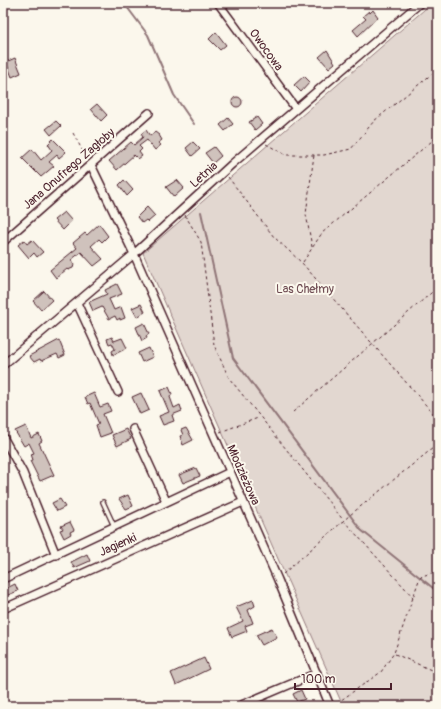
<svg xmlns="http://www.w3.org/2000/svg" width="441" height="709" font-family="Pangolin,sans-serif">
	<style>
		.green { fill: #e2d7d0; stroke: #967b7e }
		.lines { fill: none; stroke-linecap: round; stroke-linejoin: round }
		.stream { stroke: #907477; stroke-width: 2 }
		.building { fill: #cfc2bc; stroke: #4a1f2b }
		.lane-casing { stroke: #4a1f2b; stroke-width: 6 }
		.street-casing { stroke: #4a1f2b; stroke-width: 10 }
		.path { stroke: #4a1f2b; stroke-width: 1; stroke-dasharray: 3 3; stroke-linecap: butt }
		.lane { stroke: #fbf7ec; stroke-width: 3.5 }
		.street { stroke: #fbf7ec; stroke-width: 7 }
		.labels { text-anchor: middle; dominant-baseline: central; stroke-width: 4; stroke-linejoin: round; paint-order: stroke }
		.street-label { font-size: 12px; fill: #4a1f2b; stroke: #fbf7ec }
		.park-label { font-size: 12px; fill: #704d54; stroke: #fbf7ec }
	</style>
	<rect width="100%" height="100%" fill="#fbf7ec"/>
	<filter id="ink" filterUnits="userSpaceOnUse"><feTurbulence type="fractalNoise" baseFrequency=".025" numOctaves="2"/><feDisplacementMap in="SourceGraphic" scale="8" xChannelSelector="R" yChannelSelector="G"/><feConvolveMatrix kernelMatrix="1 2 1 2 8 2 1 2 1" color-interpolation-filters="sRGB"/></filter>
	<g filter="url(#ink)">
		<!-- green -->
		<path class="green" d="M432,3H438V706H343L143,253Z"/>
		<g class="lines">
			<!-- stream -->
			<path class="stream" d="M124,3L148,35L174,95L194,124
				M201,212L233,358L361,530L438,592"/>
		</g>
		<!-- building -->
		<path class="building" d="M373,10L378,17L358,36L353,30L366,19L363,16L369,11L370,13Z
			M216,32L226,45L220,50L209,39Z
			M327,50L335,63L329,68L319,57Z
			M15,58L21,73L12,77L6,62Z
			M304,76L310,82L301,92L294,85Z
			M232 102a5 5 0 1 1 10 0a5 5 0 1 1-10 0Z
			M97,104L107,115L101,121L91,109Z
			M257,117L262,124L255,130L249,122Z
			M228,118L233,124L225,131L220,125Z
			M56,121L61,126L51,135L46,129Z
			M146,130L150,136L155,132L159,135L162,140L158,143L161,145L155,150L147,140L139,146L142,149L139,152L142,156L138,159L134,155L117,170L109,161L131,142L134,145L143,137L141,134Z
			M53,139L66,152L59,158L57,155L49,162L54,166L41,177L22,158L32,149L41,160L52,150L48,144Z
			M193,142L200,149L192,156L186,148Z
			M214,147L221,156L213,163L205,153Z
			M124,180L133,190L127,196L119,185Z
			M177,180L184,188L174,197L166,187Z
			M147,207L155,216L148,222L146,220L142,223L137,217Z
			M64,212L72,221L63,230L54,220Z
			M99,224L108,236L102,242L99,239L91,246L103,259L94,266L81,252L71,260L74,265L73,268L68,270L67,269L56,278L50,270L77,248L73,243L85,233L87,235Z
			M24,240L27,244L32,240L43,252L37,257L34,253L29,258L18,245Z
			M117,284L122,294L109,299L114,310L121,307L125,318L120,320V318L117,320L115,316L109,319L102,307L93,311L89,302L107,294L105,290Z
			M44,291L52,300L41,310L33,301Z
			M141,304L145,312L137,317L132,308Z
			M144,323L149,334L146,336L147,338L142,341L136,327Z
			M112,337L114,341L122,338L127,348L113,355L112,351L115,349L112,343L109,344L107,339Z
			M59,340L65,355L59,358L57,354L41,361L40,359L34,362L29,356Z
			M149,348L153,357L142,362L138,353Z
			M169,387L172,394L170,397L174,408L180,405L182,411L172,415L174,421L163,425L159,416L169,412L160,391Z
			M94,393L100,407L108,404L111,411L103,414L111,433L100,437L96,425L99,424L90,403L88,404L85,397Z
			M141,393L149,410L140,414L132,397Z
			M26,426L31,438L39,434L42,441L39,443L54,475L40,481L30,461L33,460L31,454L34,453L29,443L24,446L15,431Z
			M186,428L193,440L183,445L180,436L183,435L181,430Z
			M126,429L131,439L117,446L112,435Z
			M196,468L200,476L183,483L179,475Z
			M128,495L133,506L126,509L119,499Z
			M60,499L65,507L57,511L52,503Z
			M70,522L74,530L70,532L71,534L64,538L60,530L63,529L61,526Z
			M87,554L90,561L74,568L71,562Z
			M15,584L18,591L3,597V590Z
			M253,600L255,606L248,610L253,623L245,626L247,631L232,637L228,628L243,621L236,607Z
			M272,628L277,637L262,645L256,635Z
			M204,658L209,669L176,685L171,673Z
			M301,690L305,699L297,702L293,694Z"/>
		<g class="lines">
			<defs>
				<path id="lane" d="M103,502L114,526"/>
				<path id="street" d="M218,3L296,109
					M91,165L134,254L278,580L330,706
					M3,242L149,113
					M77,303L118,392
					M3,365L134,254L232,164L420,3
					M133,429L166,501
					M3,437L23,473L56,555
					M3,579L230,472
					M3,609L243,502
					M239,706L317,673"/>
			</defs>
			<!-- lane casing -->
			<use href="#lane" class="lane-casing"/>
			<!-- street casing -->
			<use href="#street" class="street-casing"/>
			<!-- path -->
			<path class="path" d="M73,133L87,159
				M266,144L286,155H324L351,149L374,121L438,69
				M228,177L274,237L302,263L438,419
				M185,215L201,242L214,345L229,378L344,521L413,597
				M312,247L306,214L314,155
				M303,262L322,233L438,136
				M293,412L438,287
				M220,432L258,418
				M283,574L350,515L438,444
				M395,654L438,673
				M337,703L381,672L394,653L419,580L422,576L438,571"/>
			<!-- lane -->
			<use href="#lane" class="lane"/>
			<!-- street -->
			<use href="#street" class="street"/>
		</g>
	</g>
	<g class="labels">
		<!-- street labels -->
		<g class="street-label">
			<text transform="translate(266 50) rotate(54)">Owocowa</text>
			<text transform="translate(69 169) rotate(-41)">Jana Onufrego Zagłoby</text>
			<text transform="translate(204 175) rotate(-42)">Letnia</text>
			<text transform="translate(243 475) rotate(66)">Młodzieżowa</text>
			<text transform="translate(118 545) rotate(-24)">Jagienki</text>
		</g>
		<!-- park labels -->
		<g class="park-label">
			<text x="305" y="289">Las Chełmy</text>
		</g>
	</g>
	<!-- margin -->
	<rect width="441" height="709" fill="none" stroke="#fbf7ec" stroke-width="16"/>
	<rect x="8" y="8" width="425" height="693" fill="none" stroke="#4a1f2b" stroke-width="1.5" filter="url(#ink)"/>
	<!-- scale -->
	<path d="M295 683v6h96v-6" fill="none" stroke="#4a1f2b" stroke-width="2"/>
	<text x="301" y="683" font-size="12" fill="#4a1f2b" stroke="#fbf7ec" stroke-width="3" paint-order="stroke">100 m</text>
</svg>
